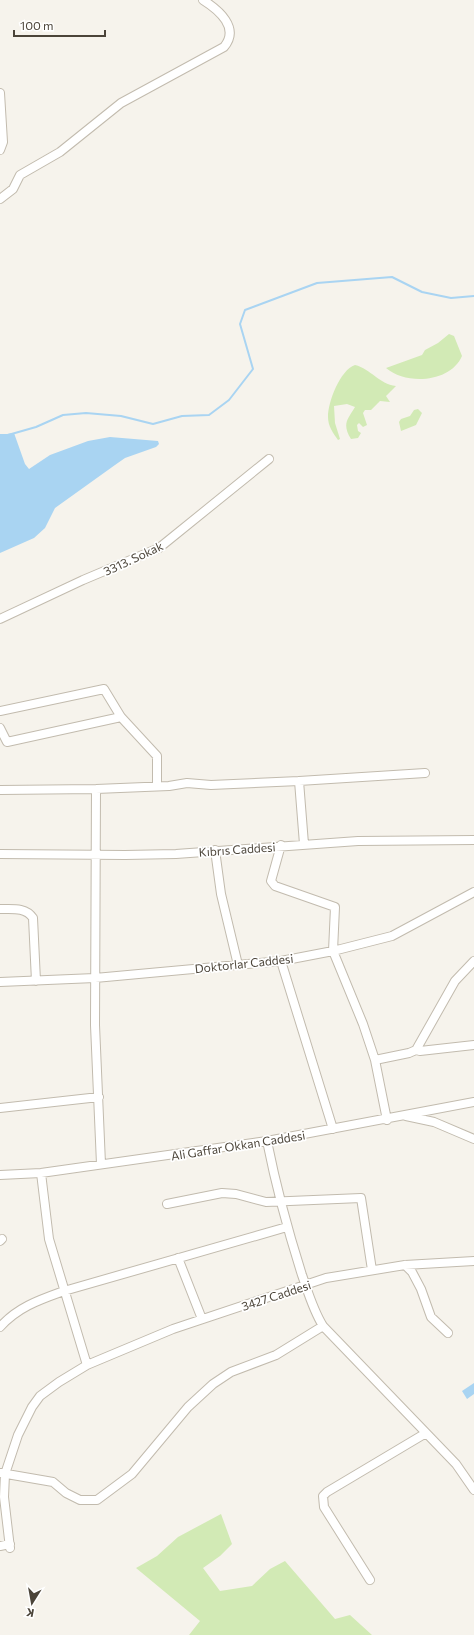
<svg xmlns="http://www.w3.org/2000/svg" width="474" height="1635" font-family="Commissioner,sans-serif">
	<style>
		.green { fill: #d2eab5 }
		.water { fill: #a9d4f2 }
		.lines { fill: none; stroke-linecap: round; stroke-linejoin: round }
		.stream { stroke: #a9d4f2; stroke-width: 2 }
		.minor-casing { stroke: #c2bbae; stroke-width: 10 }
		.minor { stroke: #fff; stroke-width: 8 }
		.labels { text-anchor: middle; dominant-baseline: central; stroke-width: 3.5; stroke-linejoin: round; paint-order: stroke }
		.street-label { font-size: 12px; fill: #4b4439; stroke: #fff }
	</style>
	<rect width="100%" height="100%" fill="#f6f3ec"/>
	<!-- green -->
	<path class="green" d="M449,334L454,336L462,356C451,382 407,386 386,368L422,355L425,350L438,343Z
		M355,365C371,369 379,384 396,386L386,396L390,402L380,401L371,410H365L363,413L367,425L363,427L359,423L357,425L358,431L361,433L358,438L351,439C342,424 347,420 355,407L347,404L334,406L335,423L340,439L338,440C333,433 328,426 328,417C328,402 340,370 355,365Z
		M418,409L422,413L416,425L401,431L399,422L401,419L410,416L414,410Z
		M221,1514L232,1544L220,1556L203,1568L220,1591L252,1586L270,1569L285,1561L335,1619L350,1615L372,1635H189L200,1621L136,1568L157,1556L178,1537Z"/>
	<!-- water -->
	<path class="water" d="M14,433L25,464L29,469L50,455L88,441L110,437L158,441L159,444L156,447L125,458L115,465L55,508L45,528L34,538L0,553V435Z
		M474,1383V1394L467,1399L462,1391Z"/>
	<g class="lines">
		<!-- stream -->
		<path class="stream" d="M0,435H8L36,427L63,415L86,413L121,416L153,424L182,416L209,415L229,400L253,369L240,324L245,310L317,283L392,277L422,292L451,298L474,296"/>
		<defs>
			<path id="minor" d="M0,93L3,142L0,150
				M0,199L13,189L20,175L60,152L121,103L224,47C240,28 219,10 203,0
				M0,619L83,580L159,548L269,459
				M0,711L104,689L121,717L157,756V786
				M0,728L7,742L121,717
				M299,781L304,844
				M96,789L95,1025L101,1164
				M0,790L96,789L169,786L187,783L211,785L299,781L425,773
				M281,845L271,881L275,886L335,907L333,951L363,1024L375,1060L387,1120
				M215,850L221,894L238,965
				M0,854L125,855L176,854L358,841L474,840
				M0,909C12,909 26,907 33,918L36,981
				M281,961L333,1129
				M0,982L95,978L281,961L333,951L392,936L474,892
				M416,1050L420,1051L474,1045
				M375,1060L409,1053L416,1050L455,981L474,961
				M0,1108L99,1097
				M406,1116L434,1122L474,1139
				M267,1141C276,1186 288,1231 302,1275C308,1292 313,1310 323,1326L456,1464L474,1490
				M41,1173L49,1239L87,1365
				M0,1175L41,1173L267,1141L474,1102
				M167,1204L222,1193L236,1194L266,1202L361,1198L372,1270
				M0,1241L2,1239
				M178,1258L202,1319
				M405,1265L412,1272L421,1289L431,1317L448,1333
				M0,1327C18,1307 39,1300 64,1291L287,1227
				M1,1473L53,1482L66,1493L80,1500H97L132,1474L188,1407L213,1384L231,1372L276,1355L323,1326
				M0,1546L10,1544
				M10,1548L4,1497L5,1474L18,1435L32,1407L40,1396L59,1382L87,1365L173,1329L326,1278L405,1265L474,1261
				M370,1580L324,1507L323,1496L327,1492L426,1433"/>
		</defs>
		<!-- minor casing -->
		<use href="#minor" class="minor-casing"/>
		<!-- minor -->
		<use href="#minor" class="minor"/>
	</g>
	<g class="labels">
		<!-- street labels -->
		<g class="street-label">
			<text transform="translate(133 558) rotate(-25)">3313. Sokak</text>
			<text transform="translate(237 849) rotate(-4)">Kıbrıs Caddesi</text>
			<text transform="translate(244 963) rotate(-6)">Doktorlar Caddesi</text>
			<text transform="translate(238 1145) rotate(-9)">Ali Gaffar Okkan Caddesi</text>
			<text transform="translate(276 1295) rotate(-18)">3427 Caddesi</text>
		</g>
	</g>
	<!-- north arrow -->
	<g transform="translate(32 1603) rotate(191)" stroke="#ffffff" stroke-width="3" paint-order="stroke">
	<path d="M0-3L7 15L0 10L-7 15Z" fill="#4b4439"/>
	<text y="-6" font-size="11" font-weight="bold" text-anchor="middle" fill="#4b4439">K</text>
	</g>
	<!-- scale -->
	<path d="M14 30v6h91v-6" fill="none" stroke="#4b4439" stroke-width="2"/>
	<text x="20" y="30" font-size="12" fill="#4b4439" stroke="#ffffff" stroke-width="3" paint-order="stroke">100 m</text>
</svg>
